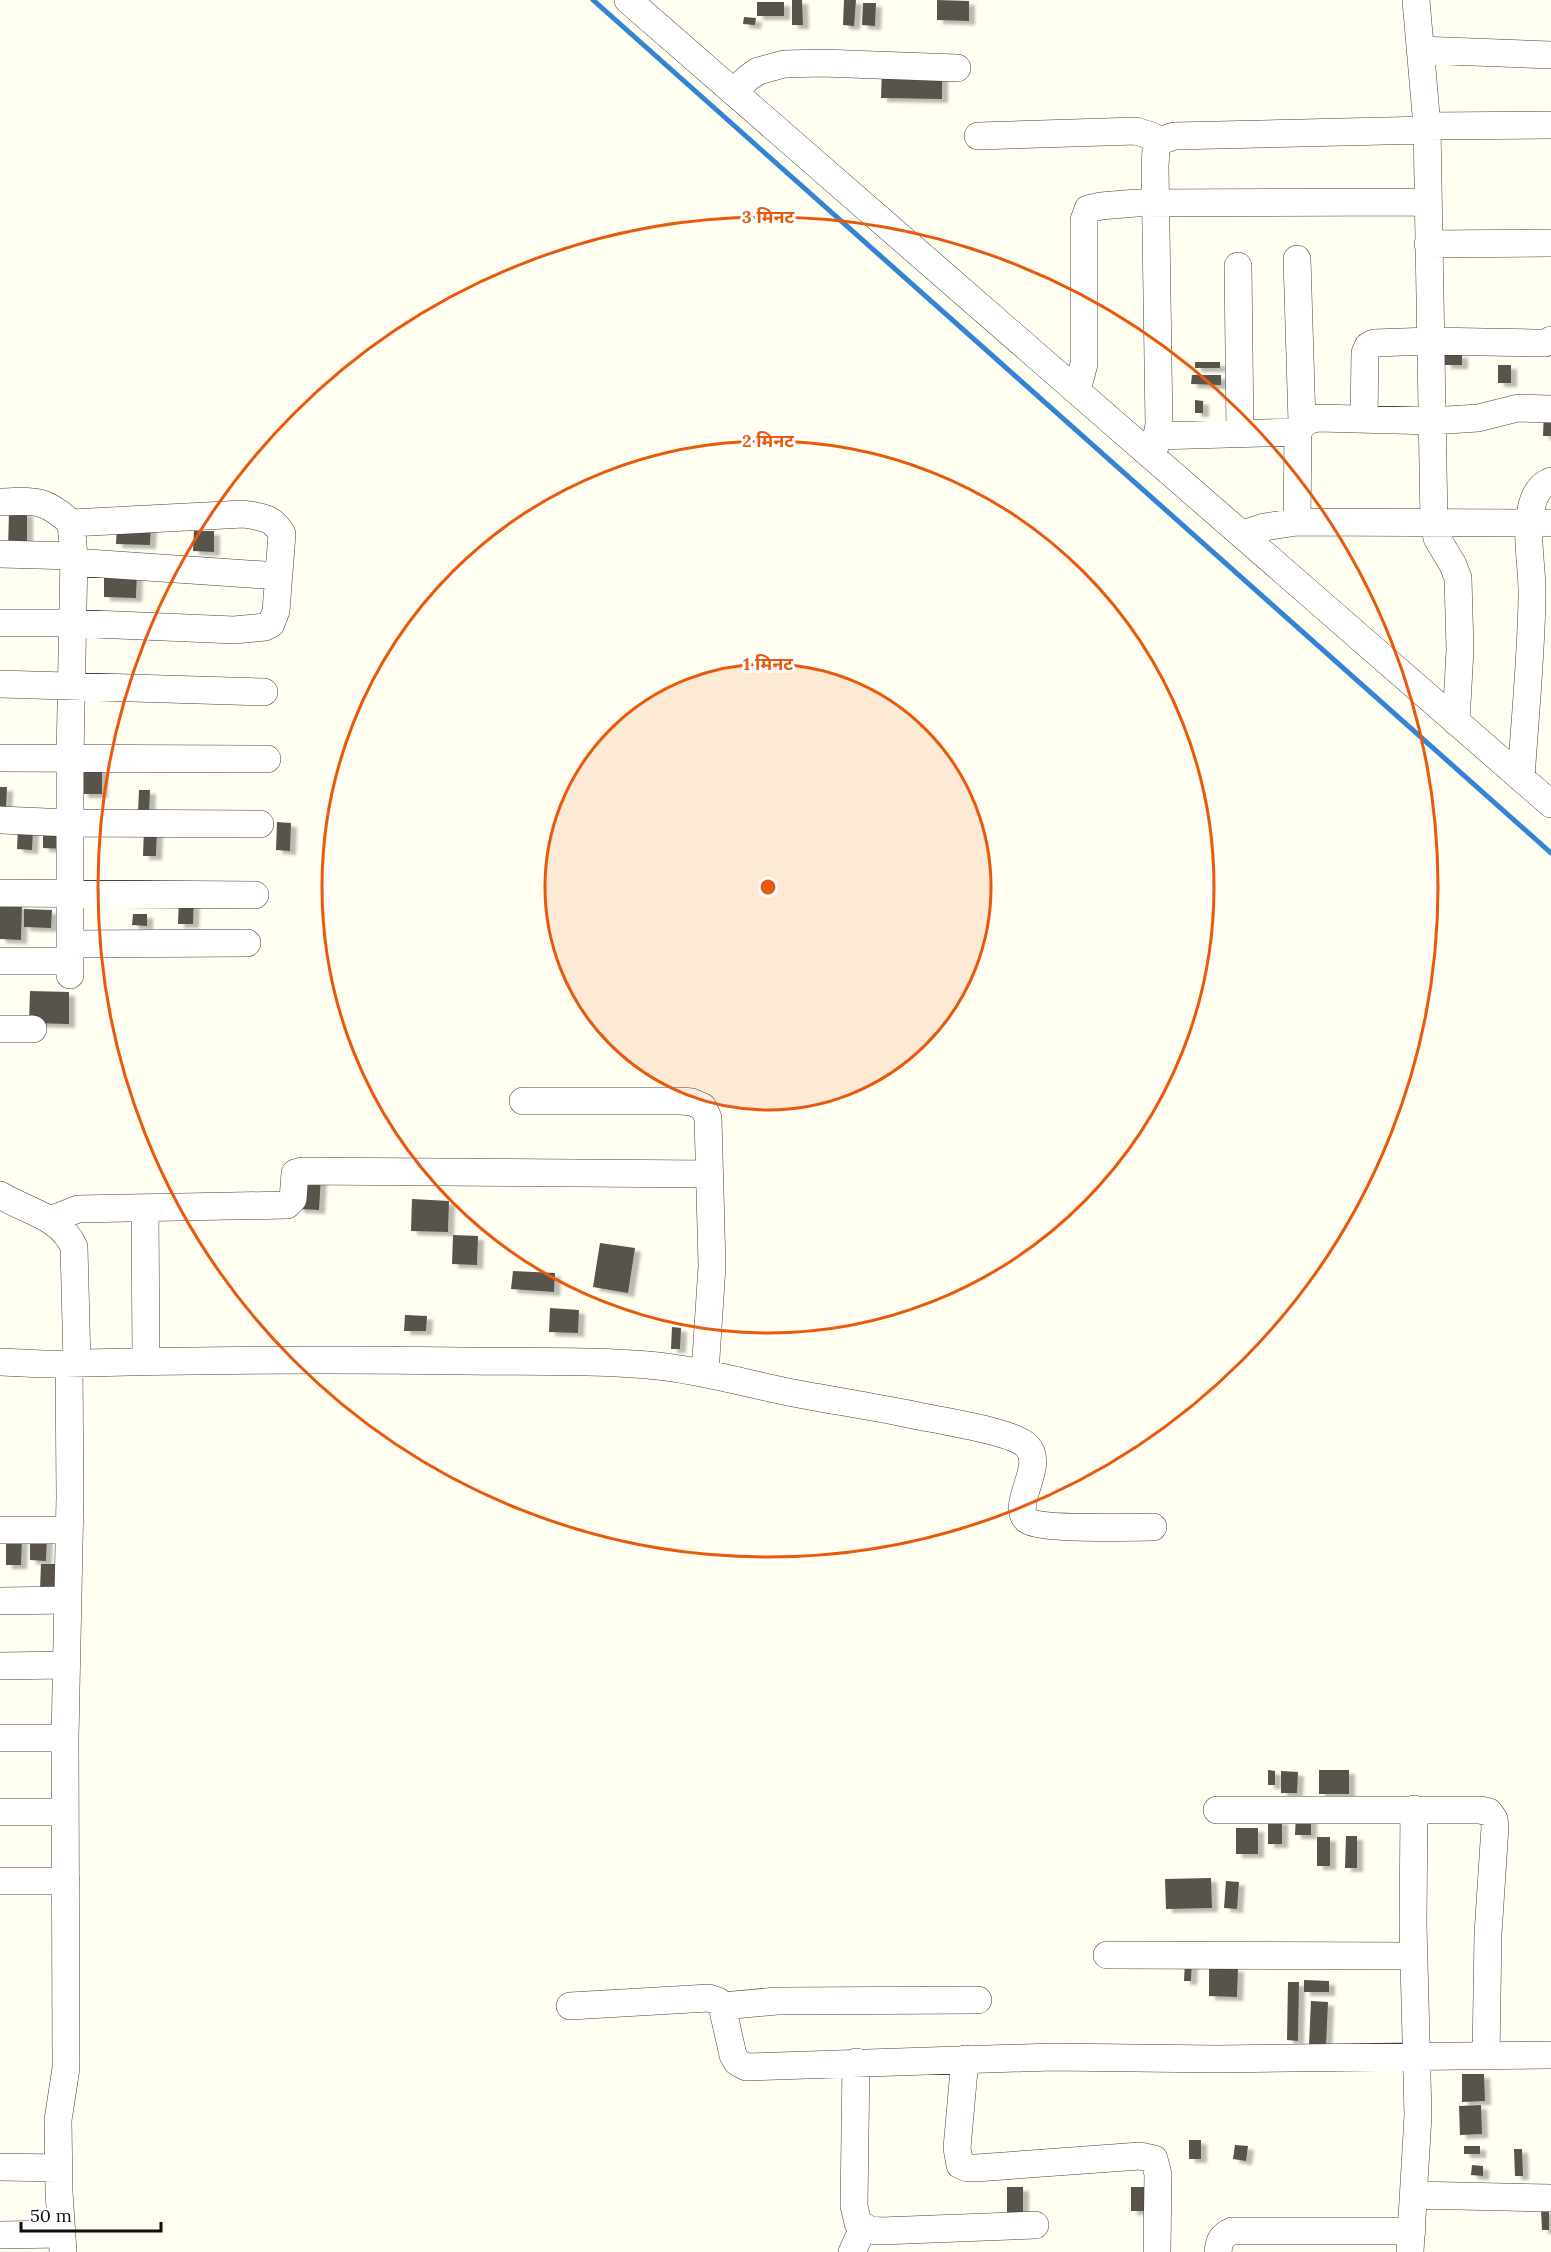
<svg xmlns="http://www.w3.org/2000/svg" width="1551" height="2252" font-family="Lora,'Noto Sans Devanagari',serif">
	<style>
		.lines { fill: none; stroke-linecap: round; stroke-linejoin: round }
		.stream { stroke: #3484d6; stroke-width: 5 }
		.building { fill: #59524b; filter: url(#shadow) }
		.minor-casing { stroke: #424242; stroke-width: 28 }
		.minor { stroke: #fff; stroke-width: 27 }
		.ring { fill: none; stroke: #e8590c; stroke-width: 3 }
		.centre { fill: #e8590c; stroke: #fff; stroke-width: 3 }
		.ring-label { font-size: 18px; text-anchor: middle; font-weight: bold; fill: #e8590c; stroke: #fff; stroke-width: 6; stroke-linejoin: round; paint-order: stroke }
	</style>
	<defs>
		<filter id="shadow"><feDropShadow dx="6" dy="4" stdDeviation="1.5" flood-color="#0004"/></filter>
	</defs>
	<rect width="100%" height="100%" fill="#fffef1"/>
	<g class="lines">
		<!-- stream -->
		<path class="stream" d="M593,0L1551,853"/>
	</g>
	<!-- building -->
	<path class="building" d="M792,0H802L803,25H792Z
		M844,0H856L854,26L843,25Z
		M937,0L969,1V21L937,20Z
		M757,2H784V16H757Z
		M863,3H876L875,26L862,25Z
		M744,17L756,18L755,25L743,24Z
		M882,69L942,70V99L881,98Z
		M1445,353L1462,354V365H1445Z
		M1195,362H1220V368H1195Z
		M1498,365H1511V383H1498Z
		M1192,375H1221V385L1191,384Z
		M1195,400L1203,401V413H1195Z
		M1544,410H1551V436H1543Z
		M9,512H27V551H8Z
		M117,524L151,525L150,545L116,544Z
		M194,531H214V552L193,551Z
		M104,570L137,571L136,598L104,597Z
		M83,767L102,768V794H82Z
		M0,787H7L6,812L0,811Z
		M139,790H150L149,813H138Z
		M277,822L291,823L290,851L276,850Z
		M43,826L64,827L63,849L43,848Z
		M18,827L33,828L32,850L17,849Z
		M144,829H157L156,856H143Z
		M179,897H194L193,924H178Z
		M0,904L22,905L21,940L0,939Z
		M24,909L52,910L51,928L24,927Z
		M133,914H147V926L132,925Z
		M30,991L69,992V1024L29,1023Z
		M299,1176L321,1177L319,1210L298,1209Z
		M412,1199L449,1201L448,1232L411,1231Z
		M453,1235L478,1236L477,1265L452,1264Z
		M600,1243L635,1248L628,1293L593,1287Z
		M513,1271L555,1273L554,1292L511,1289Z
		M550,1308L579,1310L578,1333L549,1332Z
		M405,1315L427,1316L426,1331H404Z
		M672,1327L681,1328L680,1349H671Z
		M30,1534L47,1535L46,1561L30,1560Z
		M6,1539H22L21,1565H6Z
		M41,1564H57L56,1590H40Z
		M1268,1770L1275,1771V1785H1268Z
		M1319,1770H1349V1794H1319Z
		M1281,1771L1298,1772L1297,1793H1281Z
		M1296,1813H1311V1835H1295Z
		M1268,1820H1282V1844H1268Z
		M1236,1828H1258V1854H1236Z
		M1346,1836H1357V1868H1345Z
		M1317,1837H1330V1866H1317Z
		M1211,1878L1212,1908L1166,1909L1165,1879Z
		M1226,1881L1239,1882L1237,1909L1224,1908Z
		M1185,1962L1192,1963L1191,1981H1184Z
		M1209,1967L1238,1968L1237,1997L1209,1996Z
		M1304,1980L1329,1981V1992H1304Z
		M1288,1982H1299L1298,2041L1287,2040Z
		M1311,2001L1328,2002L1326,2046L1309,2045Z
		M1462,2074H1484L1485,2101L1462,2102Z
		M1481,2105L1482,2134L1460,2135L1459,2106Z
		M1189,2140H1201V2159H1189Z
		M1235,2145L1248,2146L1246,2161L1233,2159Z
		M1464,2146H1480V2154H1464Z
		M1514,2149H1522L1523,2176H1515Z
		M1472,2165L1483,2166V2176L1471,2175Z
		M1007,2187H1023V2216H1007Z
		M1131,2187H1148V2211H1131Z
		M1541,2210H1549V2230H1542Z"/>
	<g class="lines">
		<defs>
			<path id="minor" d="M628,0L1551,804
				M1416,0L1427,126L1434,522L1437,538L1453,565L1458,578L1460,650L1456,722
				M1420,50L1551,55
				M734,92L748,78L758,71L784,64L822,63L957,68
				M1427,126L1551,125
				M978,136L1136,131L1152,136L1160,141
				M1428,244L1551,243
				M1297,259L1302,423
				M1238,266L1240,434
				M1077,390L1084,364V220L1088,209L1101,206L1136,203L1428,202
				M1364,419L1365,353L1368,346L1374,343L1430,341L1535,343H1545L1551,340
				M1157,436L1298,432
				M1153,456L1159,425L1155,166L1156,149L1160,141L1174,136L1427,130
				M0,502C35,501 44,498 71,523L74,556L70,757V975
				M1297,522L1298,432C1303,423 1307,420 1318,418L1432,421L1478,418L1518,408L1551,409
				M1244,534L1264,527L1297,522L1551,523
				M0,554L74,556
				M73,562L279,576
				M0,623H71L234,630L265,627L271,624L276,611L282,534C273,517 261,517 244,514L71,523
				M0,684L264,692
				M0,758L267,759
				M1521,778C1525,718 1531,658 1532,598C1533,569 1525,538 1531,510C1533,498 1539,485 1551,481
				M0,820L70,823L260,824
				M0,893L255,895
				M70,944L247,943
				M0,961H70
				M0,1029H33
				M523,1101H681L692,1102L703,1107L708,1118L712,1266L705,1373
				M0,1195C28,1212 60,1216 74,1247L77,1363
				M145,1208L146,1361
				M50,1220L78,1209L287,1205L293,1199L295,1173L302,1171L710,1174
				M0,1362L44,1364C185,1360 325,1359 465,1361C529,1362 594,1360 658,1366C704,1371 748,1384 793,1393C835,1401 876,1407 918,1416C939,1420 1014,1432 1027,1446C1046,1466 1010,1504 1027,1520C1039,1530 1132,1527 1153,1527
				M0,1530H69
				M0,1601L67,1600
				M0,1666L66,1665
				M0,1738H65
				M1217,1810H1480L1489,1812L1494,1819L1495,1827L1488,1934L1486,2056
				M0,1812H65
				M0,1881H66
				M1107,1955L1414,1956
				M570,2006L709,1998L718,2001L722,2006L733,2055L737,2062L746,2067L1052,2057L1217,2059L1551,2055
				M722,2006L777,2001L978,2000
				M965,2059L957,2148L960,2165L967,2168H976L1140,2156L1154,2159L1158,2174L1157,2252
				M856,2062L854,2206L858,2223L870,2230L881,2231L1035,2225
				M0,2167L58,2168
				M1414,2195L1551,2198
				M0,2235L62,2234
				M63,2252L59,2192L58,2120L66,2068L65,1738L70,1497L69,1363
				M852,2252L863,2228
				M1218,2252C1219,2241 1221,2236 1232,2231H1412
				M1410,2252L1418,2115L1413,1924L1414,1809"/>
		</defs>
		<!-- minor casing -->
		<use href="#minor" class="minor-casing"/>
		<!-- minor -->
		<use href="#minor" class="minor"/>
	</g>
	<!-- distance rings -->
	<circle cx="768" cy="887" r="223" fill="#e8590c" fill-opacity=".12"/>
	<g class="ring">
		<circle cx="768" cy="887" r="223"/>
		<circle cx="768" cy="887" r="446"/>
		<circle cx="768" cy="887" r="670"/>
	</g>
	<circle cx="768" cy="887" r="9" class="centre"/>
	<g class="ring-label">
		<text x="768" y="223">3 मिनट</text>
		<text x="768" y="447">2 मिनट</text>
		<text x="768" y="670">1 मिनट</text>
	</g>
	<!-- scale -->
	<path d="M21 2222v9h140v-9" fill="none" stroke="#0f0f0f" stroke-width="3"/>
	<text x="30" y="2222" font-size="18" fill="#0f0f0f" stroke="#ffffff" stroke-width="4.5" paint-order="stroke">50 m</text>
</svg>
